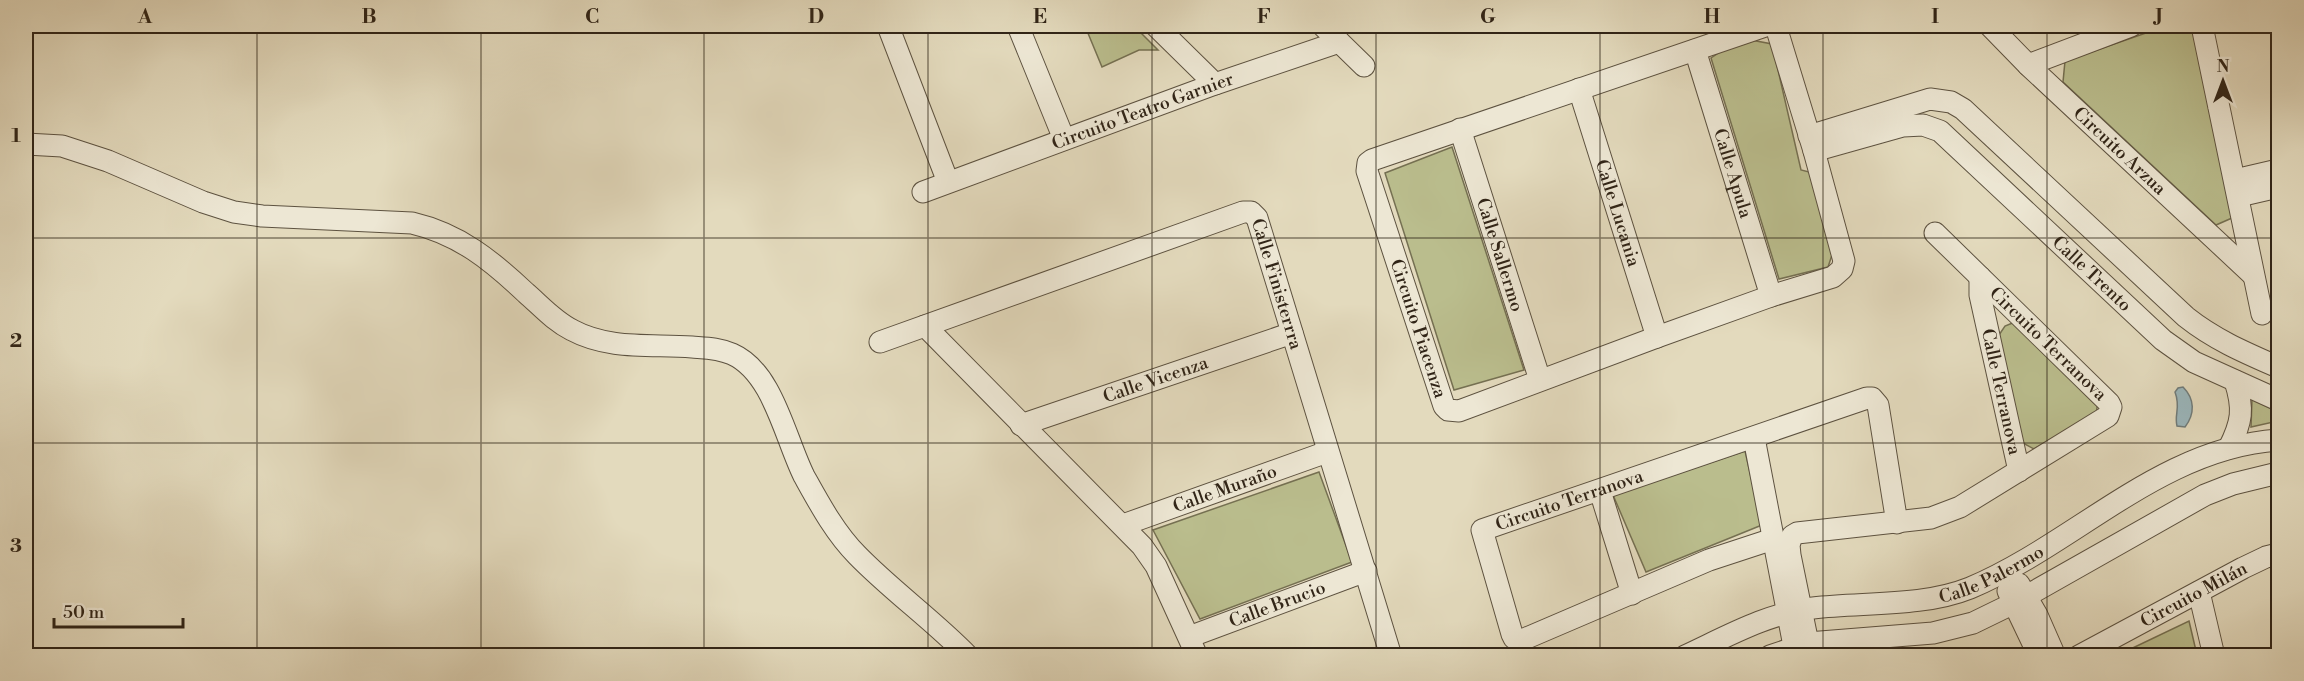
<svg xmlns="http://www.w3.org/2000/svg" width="2304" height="681" font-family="'Libre Bodoni',serif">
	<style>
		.green { fill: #babd8d; stroke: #757052; stroke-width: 1.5 }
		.water { fill: #9bb7bd; stroke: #707c7b; stroke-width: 1.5 }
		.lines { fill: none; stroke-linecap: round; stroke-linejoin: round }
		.street-casing { stroke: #5d5240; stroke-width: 23 }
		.street { stroke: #ede7d4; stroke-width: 21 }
		.grid { fill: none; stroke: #302417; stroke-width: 1.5; stroke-opacity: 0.55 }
		.labels { text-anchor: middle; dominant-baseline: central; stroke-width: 4.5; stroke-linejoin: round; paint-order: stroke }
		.street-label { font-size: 18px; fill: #302417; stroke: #ede7d4 }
		.neatline { fill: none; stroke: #302417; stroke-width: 2 }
		.grid-label { font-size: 20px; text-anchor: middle; font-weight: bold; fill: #302417 }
	</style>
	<rect width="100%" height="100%" fill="#e3dabd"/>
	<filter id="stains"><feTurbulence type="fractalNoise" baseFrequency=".00333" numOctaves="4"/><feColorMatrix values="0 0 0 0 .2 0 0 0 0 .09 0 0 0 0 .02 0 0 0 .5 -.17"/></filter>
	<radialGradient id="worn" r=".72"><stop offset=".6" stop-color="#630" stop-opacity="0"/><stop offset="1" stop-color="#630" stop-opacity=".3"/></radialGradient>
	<!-- green -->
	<path class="green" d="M1085,26H1134L1158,50H1139L1102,67Z
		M2166,26L2192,27L2232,218L2216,225L2063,82L2065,61Z
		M1751,40L1772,44L1801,170L1817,174L1832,255L1828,267L1779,279L1711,58L1723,50Z
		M1452,147L1524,370L1454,390L1385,173Z
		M2015,322L2098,401L2096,414L2034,449L2021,442L1999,335L2005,326Z
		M2252,399L2278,412V421L2251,427Z
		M1745,451L1762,525L1646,572L1613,495Z
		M1319,472L1352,562L1200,619L1153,530Z
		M2189,621L2197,655H2118Z"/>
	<!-- water -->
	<path class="water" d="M2183,387C2195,399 2195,414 2185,427L2177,426C2174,414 2181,408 2175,392L2178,388Z"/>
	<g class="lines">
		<defs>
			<g id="street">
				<path d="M888,26L948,182"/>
				<path d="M1018,26L1064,139"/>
				<path d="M1156,26L1215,84"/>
				<path d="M1323,26L1364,66"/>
				<path id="s1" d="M1765,26L1372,160L1368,163L1367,171L1444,406L1448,410L1459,411L1657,337L1771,296L1833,277L1842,269L1844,261L1814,151L1777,30L1773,26"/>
				<path id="s2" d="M1990,26L2028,65L2253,275"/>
				<path d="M2202,26L2262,314"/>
				<path id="s3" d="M1695,50L1771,296"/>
				<path d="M2028,65L2131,26"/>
				<path id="s4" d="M1579,89L1657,337"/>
				<path id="s5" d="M1460,129L1540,380"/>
				<path d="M1809,136L1930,99L1951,102L1963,109L2186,317C2215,340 2246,353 2278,367"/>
				<path d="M26,144L62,146L108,161L203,202L234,212L262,216L412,223C459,234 491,260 526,293C541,306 554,321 572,330C609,350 651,344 692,347C705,348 719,348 732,354C773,372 785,438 804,476C819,503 835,533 857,555C892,591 933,620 968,656"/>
				<path id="s6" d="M1814,151L1903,126L1923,125L1940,131L2163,340L2194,362L2278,400"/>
				<path d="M2235,180L2278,170"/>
				<path id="s7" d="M923,192L1215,84L1339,42"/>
				<path d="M2239,196L2278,187"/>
				<path id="s8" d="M1980,277V295L2019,471"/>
				<path d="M925,326L1142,546L1156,566L1197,656"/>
				<path id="s9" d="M880,342L1243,212H1251L1257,218L1391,656"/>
				<path id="s10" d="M1021,425L1292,333"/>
				<path d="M1754,438L1794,646"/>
				<path d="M2229,448C2242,422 2244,409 2235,381"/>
				<path d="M1600,491L1632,594"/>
				<path id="s11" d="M1123,525L1327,452"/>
				<path id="s12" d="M1773,539L1709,560L1522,640L1514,638L1512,634L1482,530L1867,398H1872L1878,405L1897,523"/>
				<path d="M2019,584L2037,615L2055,656"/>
				<path d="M2008,591L2039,656"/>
				<path d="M2199,592L2214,656"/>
				<path id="s13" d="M1189,637L1366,571"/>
				<path d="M1808,643L1790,555L1789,545L1792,536L1797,533L1931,518L1960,507L2108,416L2111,407L2109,403L1935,233"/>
				<path id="s14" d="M1685,656C1726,637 1768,613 1813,608C1863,602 1923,607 1970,588C2075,544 2160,448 2278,440"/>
				<path d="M1770,656L1808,643L1933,633L1973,623L2014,603L2205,495L2233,484L2278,473"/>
				<path id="s15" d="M2079,656L2243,568L2266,557L2278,554"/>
			</g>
		</defs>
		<!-- street casing -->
		<use href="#street" class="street-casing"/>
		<!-- street -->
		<use href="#street" class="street"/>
	</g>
	<!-- grid -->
	<path class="grid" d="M257,26V656M481,26V656M704,26V656M928,26V656M1152,26V656M1376,26V656M1600,26V656M1823,26V656M2047,26V656M26,238H2278M26,443H2278"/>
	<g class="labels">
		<!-- street labels -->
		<g class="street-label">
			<text stroke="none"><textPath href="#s7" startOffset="234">Circuito Teatro Garnier</textPath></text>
			<text stroke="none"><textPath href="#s2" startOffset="180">Circuito Arzua</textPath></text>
			<text stroke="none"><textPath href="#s3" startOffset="129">Calle Apula</textPath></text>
			<text stroke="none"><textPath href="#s4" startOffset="130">Calle Lucania</textPath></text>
			<text stroke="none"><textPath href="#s5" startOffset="132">Calle Sallermo</textPath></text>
			<text stroke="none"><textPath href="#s6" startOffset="339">Calle Trento</textPath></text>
			<text stroke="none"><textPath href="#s9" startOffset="471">Calle Finisterrra</textPath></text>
			<text stroke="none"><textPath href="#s1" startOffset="594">Circuito Piacenza</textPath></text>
			<text transform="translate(2048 344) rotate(44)">Circuito Terranova</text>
			<text stroke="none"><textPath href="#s10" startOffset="142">Calle Vicenza</textPath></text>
			<text stroke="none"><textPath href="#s8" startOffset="117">Calle Terranova</textPath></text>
			<text stroke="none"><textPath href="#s11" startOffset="108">Calle Muraño</textPath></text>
			<text stroke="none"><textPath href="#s12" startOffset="484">Circuito Terranova</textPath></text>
			<text stroke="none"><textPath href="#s14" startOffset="321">Calle Palermo</textPath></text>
			<text stroke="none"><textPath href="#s15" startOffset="130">Circuito Milán</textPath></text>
			<text stroke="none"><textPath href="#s13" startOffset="94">Calle Brucio</textPath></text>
		</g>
	</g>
	<!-- margin -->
	<rect width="2304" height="681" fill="none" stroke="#e3dabd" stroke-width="66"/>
	<!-- north arrow -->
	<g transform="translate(2223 81)" stroke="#ede7d4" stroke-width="4.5" paint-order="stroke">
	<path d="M0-4.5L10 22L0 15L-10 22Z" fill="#302417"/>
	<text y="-9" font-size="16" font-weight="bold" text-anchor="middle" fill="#302417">N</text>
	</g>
	<!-- scale -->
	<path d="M54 618v9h129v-9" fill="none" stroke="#302417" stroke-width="3"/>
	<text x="63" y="618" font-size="18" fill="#302417" stroke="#ede7d4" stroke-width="4.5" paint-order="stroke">50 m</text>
	<rect x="33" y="33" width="2238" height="615" class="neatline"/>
	<g class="grid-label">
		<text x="145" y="23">A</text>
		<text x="369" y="23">B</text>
		<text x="592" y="23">C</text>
		<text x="816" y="23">D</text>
		<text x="1040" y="23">E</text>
		<text x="1264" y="23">F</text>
		<text x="1488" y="23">G</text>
		<text x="1712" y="23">H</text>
		<text x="1935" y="23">I</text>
		<text x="2159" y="23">J</text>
		<text x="16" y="142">1</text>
		<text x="16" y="347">2</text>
		<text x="16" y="552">3</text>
	</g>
	<rect width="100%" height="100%" filter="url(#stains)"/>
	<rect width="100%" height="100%" fill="url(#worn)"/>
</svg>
